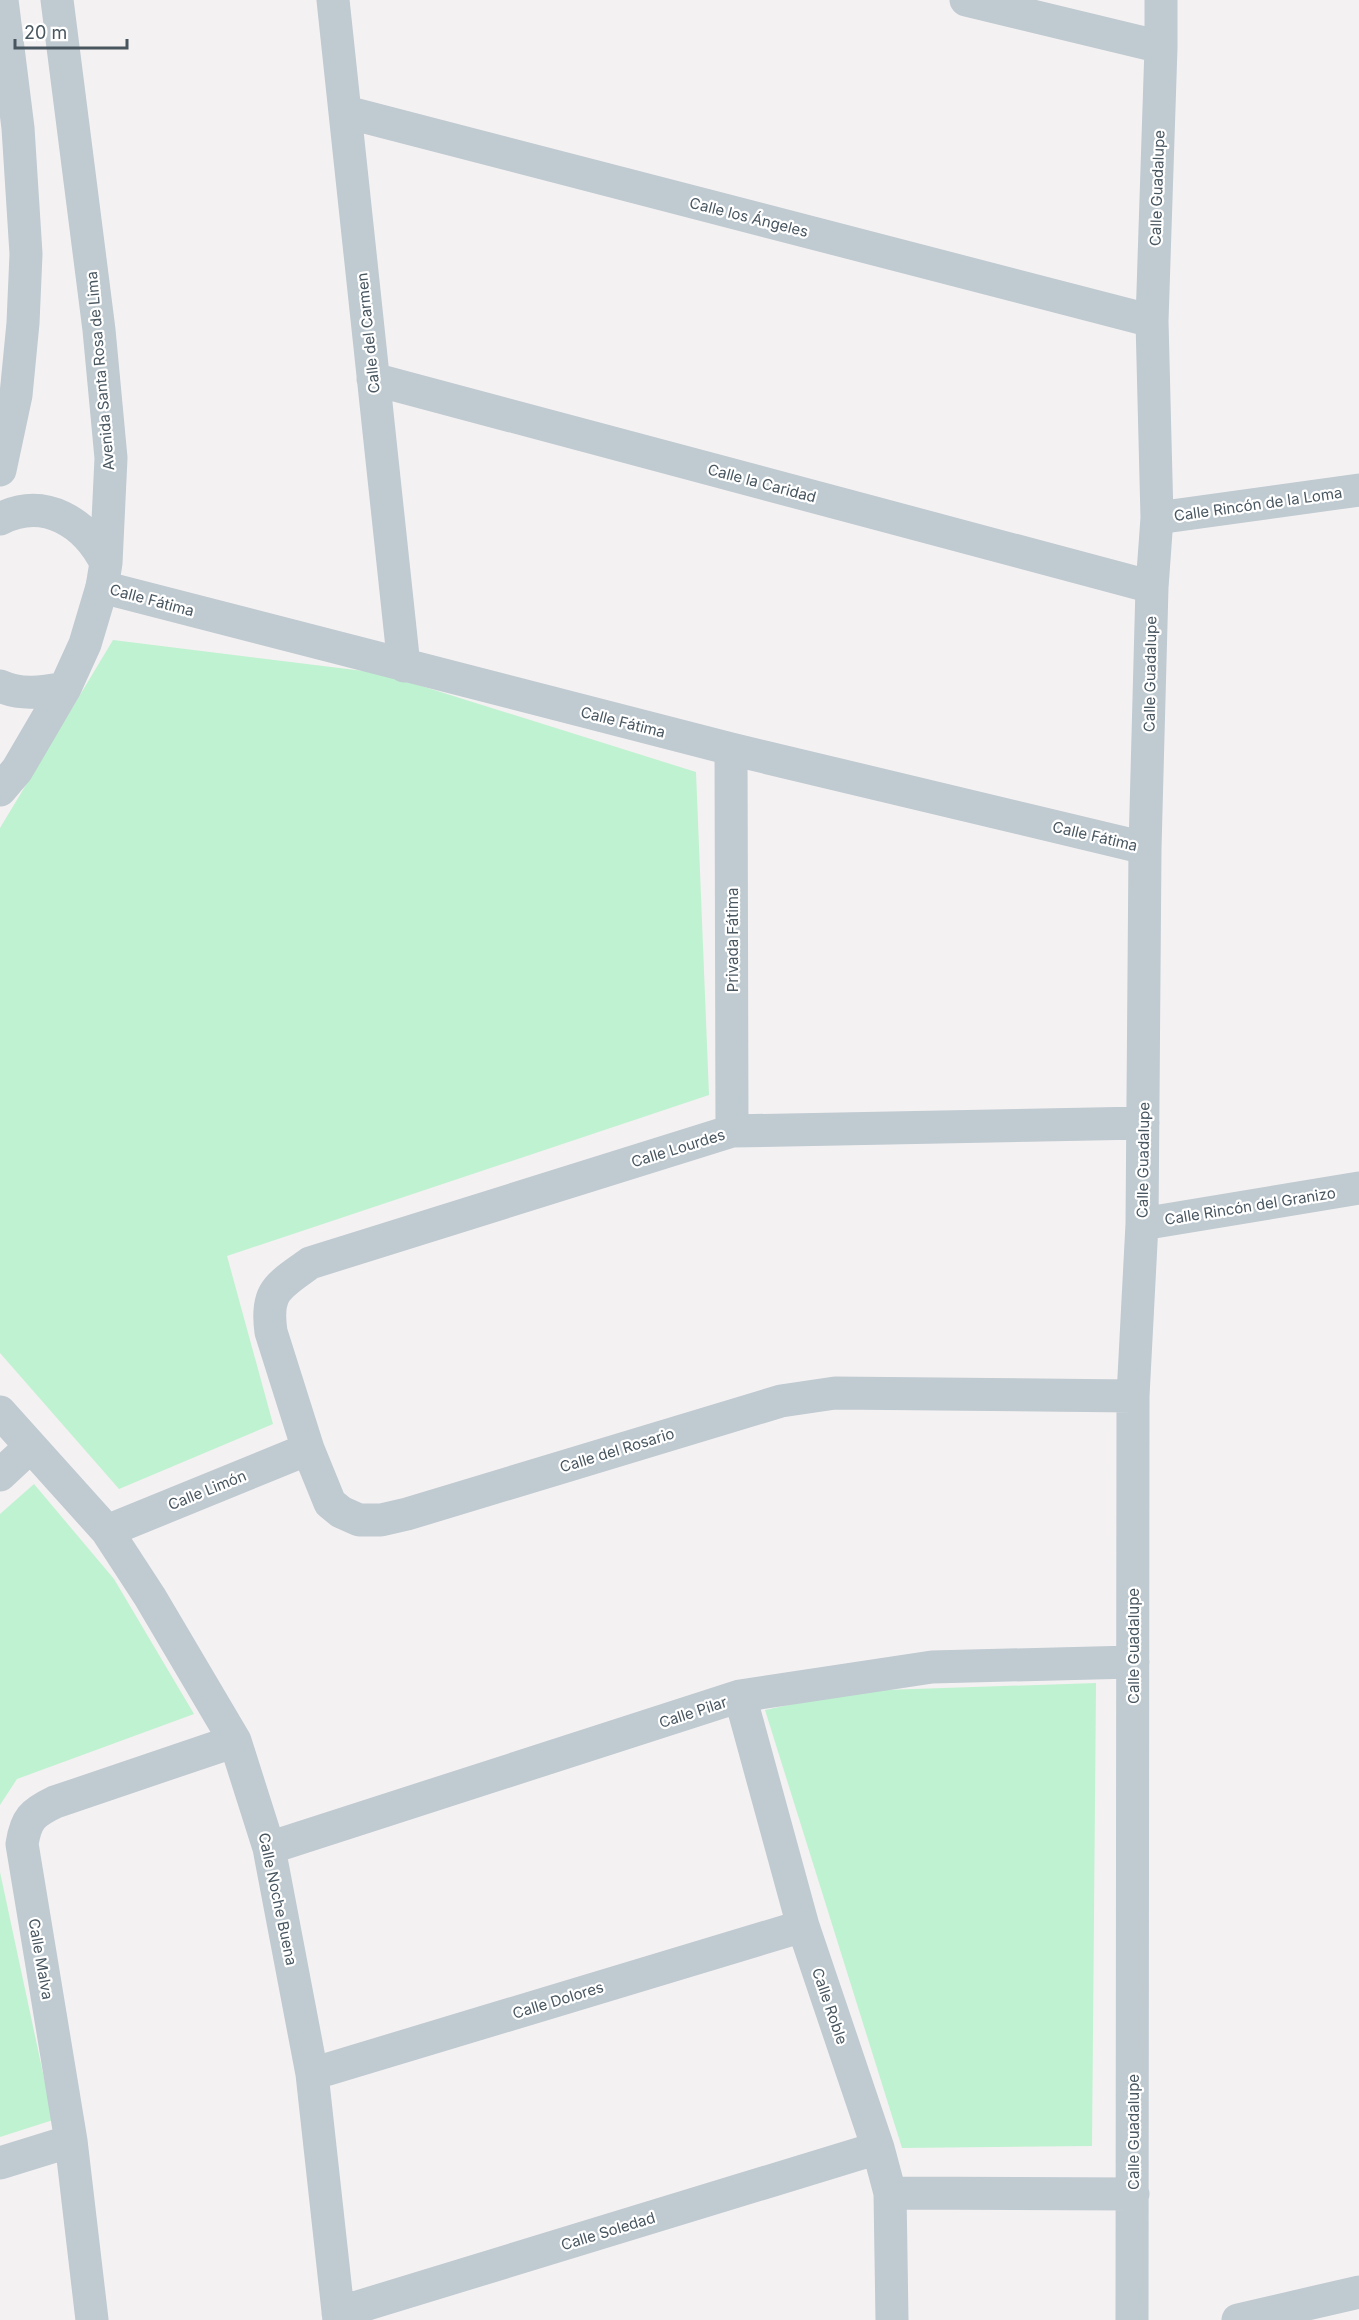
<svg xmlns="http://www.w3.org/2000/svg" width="1359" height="2320" font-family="Inter,sans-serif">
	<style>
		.green { fill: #bff2d0 }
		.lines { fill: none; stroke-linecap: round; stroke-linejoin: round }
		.minor { stroke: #bfcad1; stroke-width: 33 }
		.tertiary { stroke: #bfcad1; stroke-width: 33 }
		.labels { text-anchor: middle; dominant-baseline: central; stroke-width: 4.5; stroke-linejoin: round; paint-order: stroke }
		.street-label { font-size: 15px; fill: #485660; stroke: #fff }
	</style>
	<rect width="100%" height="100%" fill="#f4f1f2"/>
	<!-- green -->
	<path class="green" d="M113,640L380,673L696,772L709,1095L227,1256L273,1424L119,1489L0,1353V828Z
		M34,1484L114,1579L194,1714L17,1779L0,1805V1514Z
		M1096,1683L1092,2146L902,2148L765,1710L854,1691Z
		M0,1872L53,2120L0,2137Z"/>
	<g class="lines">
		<!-- minor -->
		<path class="minor" d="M333,0L404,666
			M966,0L1161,47
			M346,112L1152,321
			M373,379L1152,587
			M1157,518L1359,490
			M102,587L731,749L1145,848
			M731,749L732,1131
			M1142,1224L1359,1188
			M1133,1396L835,1393L781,1401L407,1514L381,1520H359L341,1512L330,1503L308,1449L271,1332C265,1290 279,1286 310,1263L732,1131L1143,1123
			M0,1412L107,1531L150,1597L235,1741L269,1848L312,2074L339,2320
			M0,1475L30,1447
			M107,1531L308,1449
			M740,1696L803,1926L878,2148L890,2193L892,2320
			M269,1848L740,1696L932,1667L1133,1662
			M312,2074L803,1926
			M0,2163L71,2141
			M890,2193L1133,2194
			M338,2313L878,2148
			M92,2320L71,2141L22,1844C26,1819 32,1813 55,1802L235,1741
			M1132,2320L1133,1396L1142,1224L1145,848L1152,587L1157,518L1152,321L1161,47V0
			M1238,2320L1359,2292"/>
		<!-- tertiary -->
		<path class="tertiary" d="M0,470L16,395L23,323L26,254L18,128L2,0
			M0,519C45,496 86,523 106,563
			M0,686C21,696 43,692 65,688
			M0,790L17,770L65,688L85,644L102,587L106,563L111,458L99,330L57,0"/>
	</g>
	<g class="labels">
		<!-- street labels -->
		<g class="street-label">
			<text transform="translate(1157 188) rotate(-88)">Calle Guadalupe</text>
			<text transform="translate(749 217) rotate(14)">Calle los Ángeles</text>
			<text transform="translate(368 333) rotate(-96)">Calle del Carmen</text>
			<text transform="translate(100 371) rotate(-95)">Avenida Santa Rosa de Lima</text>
			<text transform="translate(762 483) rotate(15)">Calle la Caridad</text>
			<text transform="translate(1258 504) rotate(-8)">Calle Rincón de la Loma</text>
			<text transform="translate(152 600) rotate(15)">Calle Fátima</text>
			<text transform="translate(1150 674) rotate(-89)">Calle Guadalupe</text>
			<text transform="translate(623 722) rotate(14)">Calle Fátima</text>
			<text transform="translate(1095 836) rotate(13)">Calle Fátima</text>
			<text transform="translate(732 940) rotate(-90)">Privada Fátima</text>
			<text transform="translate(678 1148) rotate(-17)">Calle Lourdes</text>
			<text transform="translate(1143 1160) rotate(-89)">Calle Guadalupe</text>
			<text transform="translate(1250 1206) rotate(-9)">Calle Rincón del Granizo</text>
			<text transform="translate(617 1450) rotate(-17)">Calle del Rosario</text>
			<text transform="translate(207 1490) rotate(-22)">Calle Limón</text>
			<text transform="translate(1133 1646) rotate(-90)">Calle Guadalupe</text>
			<text transform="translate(693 1712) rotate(-18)">Calle Pilar</text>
			<text transform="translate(278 1899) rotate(78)">Calle Noche Buena</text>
			<text transform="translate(41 1959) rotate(80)">Calle Malva</text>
			<text transform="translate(558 2000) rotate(-17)">Calle Dolores</text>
			<text transform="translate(830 2006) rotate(71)">Calle Roble</text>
			<text transform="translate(1133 2132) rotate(-90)">Calle Guadalupe</text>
			<text transform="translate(608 2231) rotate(-17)">Calle Soledad</text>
		</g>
	</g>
	<!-- scale -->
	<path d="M15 39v9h112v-9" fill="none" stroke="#485660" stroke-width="3"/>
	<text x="24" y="39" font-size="18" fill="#485660" stroke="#ffffff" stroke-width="4.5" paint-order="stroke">20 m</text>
</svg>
